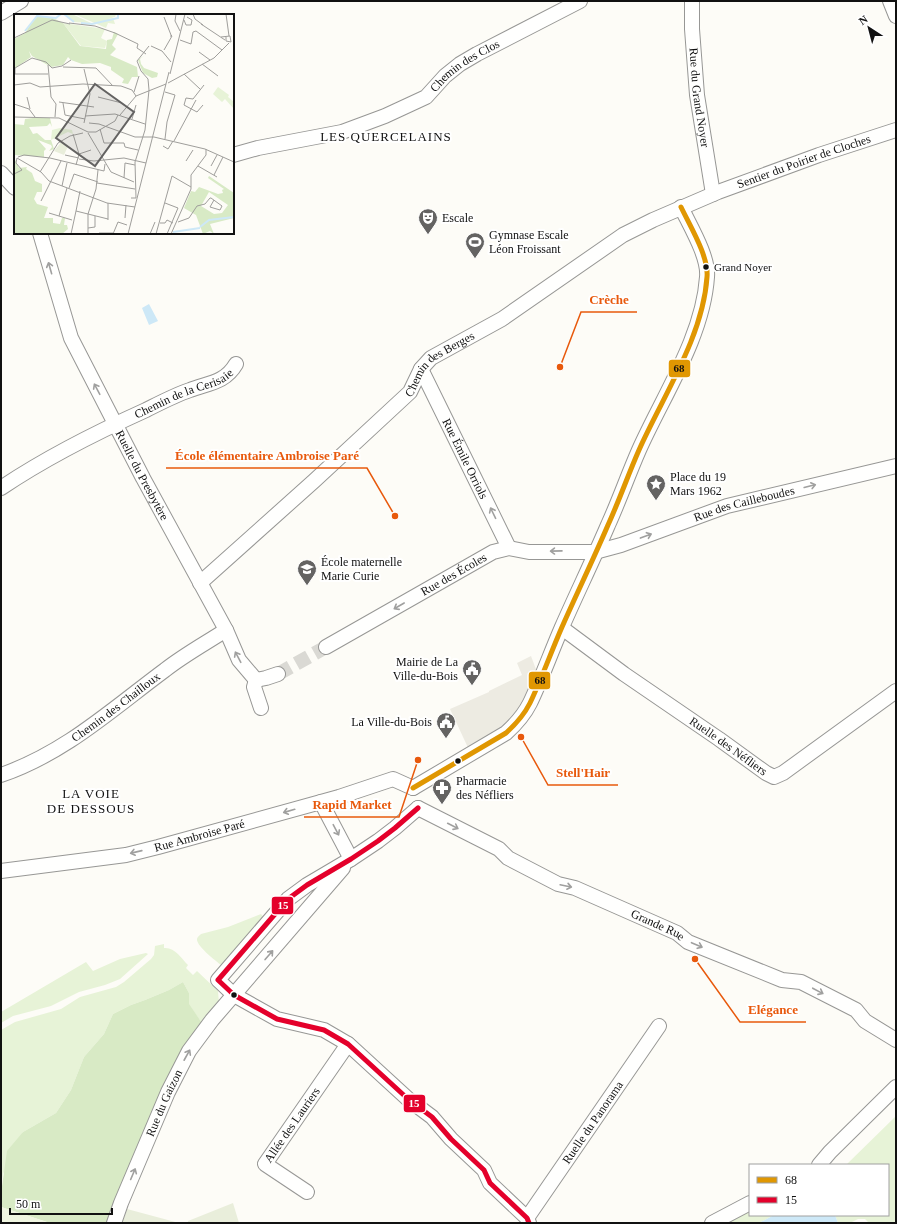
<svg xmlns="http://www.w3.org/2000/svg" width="897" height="1224" font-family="'Times New Roman',serif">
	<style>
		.green { fill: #e7f3d7 }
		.forest { fill: #d8eac5 }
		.cemetery { fill: #e9eedb }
		.pitch { fill: #f0f6e1 }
		.plaza { fill: #edebe2 }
		.water { fill: #cde8f7 }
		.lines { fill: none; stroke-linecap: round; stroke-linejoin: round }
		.street-tunnel { stroke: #dad9d4; stroke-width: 14; stroke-dasharray: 14 7; stroke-linecap: butt }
		.street-casing { stroke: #979795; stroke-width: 16 }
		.street { stroke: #fffffe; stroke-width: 14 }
		.bus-1-casing { stroke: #fff; stroke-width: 8 }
		.bus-2-casing { stroke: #fff; stroke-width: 8 }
		.bus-1 { stroke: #e09702; stroke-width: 5 }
		.bus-2 { stroke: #e4002b; stroke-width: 5 }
		.oneway { stroke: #a0a09f }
		.bus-dot { fill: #111; stroke: #fff; stroke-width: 1.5 }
		.labels { text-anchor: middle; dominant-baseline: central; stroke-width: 4; stroke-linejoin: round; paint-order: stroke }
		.bus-label { font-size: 11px; fill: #111; stroke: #fff; text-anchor: start }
		.street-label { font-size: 12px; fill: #111; stroke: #fff }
		.poi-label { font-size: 12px; fill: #111; stroke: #fff; text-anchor: start }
		.neighbourhood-label { font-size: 13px; letter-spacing: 1px; fill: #111; stroke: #fff }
		.inset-river { fill: none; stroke: #cde8f7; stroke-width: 2 }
		.inset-road { fill: none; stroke: #9f9e9b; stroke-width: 1 }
		.view { fill: #646362; fill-opacity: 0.15; stroke: #646362; stroke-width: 2 }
		.inset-edge { fill: none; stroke: #111; stroke-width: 2 }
		.leader { fill: none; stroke: #e8590c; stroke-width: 1.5 }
		.callout-dot { fill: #e8590c; stroke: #fff; stroke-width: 1.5 }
		.callout-label { font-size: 13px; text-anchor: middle; font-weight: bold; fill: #e8590c; stroke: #fff; stroke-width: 4; stroke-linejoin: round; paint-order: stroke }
		.line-badge { stroke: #fff; stroke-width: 1.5 }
		.badge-label { font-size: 11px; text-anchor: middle; font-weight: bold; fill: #fff }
		.pale-badge-label { font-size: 11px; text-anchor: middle; font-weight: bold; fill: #111 }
	</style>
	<rect width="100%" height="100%" fill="#fdfcf7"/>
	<!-- green -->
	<path class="green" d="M261,914L266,920L224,967C218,963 196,946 197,939C198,936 199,936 201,934L228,927Z
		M164,944V948C175,947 181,958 188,965L186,968L193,975L197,971L218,991L219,1003L202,1023L188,1004L189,993L183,982L169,990L145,1000L131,1005L113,1014L104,1034L84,1057L71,1090L56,1113L23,1132L3,1174L1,1193V1030L15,1022L61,1009L80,997L116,987L124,982L151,959L154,955L155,946Z
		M146,953L148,954L120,979L105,985L79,992L51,1006L13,1016L1,1023V1012L86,962L93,971L120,959Z
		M896,1116V1223H869L865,1219H858L850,1223H838L835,1215H888V1165H846Z
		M750,1211V1215H774L759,1223H725Z"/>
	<!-- forest -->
	<path class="forest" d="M183,982L189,993V1004L202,1023L185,1046L159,1095L108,1223H50L1,1207V1193L7,1151L23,1132L56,1113L71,1090L84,1057L104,1034L113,1014L131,1005L145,1000L169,990Z"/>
	<!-- cemetery -->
	<path class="cemetery" d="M233,1203L239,1223H188V1221Z
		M127,1209L179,1223H122Z"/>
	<!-- pitch -->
	<path class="pitch" d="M1,1207L50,1223H1Z"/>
	<!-- plaza -->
	<path class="plaza" d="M531,656L540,680L525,712L470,752L450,709L489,692V691L522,675L517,663Z"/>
	<!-- water -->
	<path class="water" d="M149,304L158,321L149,325L142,308Z
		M774,1215H835L838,1223H759Z"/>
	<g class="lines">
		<!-- street-tunnel -->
		<path class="street-tunnel" d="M278,674L326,647"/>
		<defs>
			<g id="street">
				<path id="s1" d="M692,1V29L697,95L713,194"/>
				<path d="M890,1L896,16"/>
				<path d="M1,13L21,1"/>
				<path id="s2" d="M233,155L258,148L342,132L385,116L426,97L445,76L460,64L477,54L580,1"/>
				<path d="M1,173L15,188"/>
				<path id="s3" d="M40,233L71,338L143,478L226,630L239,660L256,680"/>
				<path id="s4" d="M421,369L509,548"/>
				<path id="s5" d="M1,488C47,457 95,433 146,410C160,403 175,395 190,390C208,383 225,383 236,364"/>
				<path id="s6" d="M200,583L314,481L410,392L421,369L431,358L502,319L623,235L653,220L718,192L819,155L896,130"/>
				<path id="s7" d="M562,628L624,674L719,739L766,773L774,777L783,773L896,691"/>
				<path id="s8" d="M326,647L493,552L509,548L529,552H595L621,545L727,506L896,466"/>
				<path d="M256,680L254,687L261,708"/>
				<path d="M256,680L266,678L278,674"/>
				<path id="s9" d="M1,775C65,753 111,710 165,670C184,655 206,643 226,630"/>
				<path d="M413,788L506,733C516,724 524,715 530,703C542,678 551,652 562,627C577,593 593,560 608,525C619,501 628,475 639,450C663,396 703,337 707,277C709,257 690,226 681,207"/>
				<path d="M321,802L351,859"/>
				<path d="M418,808L395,828L378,841L351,859L307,885L288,899L218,980L234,995L277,1019L324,1030L348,1044L408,1099L432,1117L451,1139L484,1170L490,1183L527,1218L529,1223"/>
				<path id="s10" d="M418,808L499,849L508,858L558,884L575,888L677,933L688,942L782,980L801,982L856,1010L865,1021L896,1040"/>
				<path id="s11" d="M1,871L126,855L158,847L339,797L393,779L413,788"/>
				<path d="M819,1165L830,1152L896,1087"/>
				<path id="s12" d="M307,1192L265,1164L348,1044"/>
				<path id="s13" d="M527,1218L659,1026"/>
				<path id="s14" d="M114,1223L121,1203L168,1092L189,1051L212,1020L343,868"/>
				<path d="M712,1223L750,1203"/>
			</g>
		</defs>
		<!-- street casing -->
		<use href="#street" class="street-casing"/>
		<!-- street -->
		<use href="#street" class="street"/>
		<defs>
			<path id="bus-1" d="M413,788L506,733C516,724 524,715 530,703C542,678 551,652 562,627C577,593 593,560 608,525C619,501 628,475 639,450C663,396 703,337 707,277C709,257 690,226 681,207"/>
			<path id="bus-2" d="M418,808L395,828L378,841L351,859L307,885L288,899L218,980L234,995L277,1019L324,1030L348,1044L408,1099L432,1117L451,1139L484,1170L490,1183L527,1218L529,1223"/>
		</defs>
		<!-- bus-1 casing -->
		<use href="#bus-1" class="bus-1-casing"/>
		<!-- bus-2 casing -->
		<use href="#bus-2" class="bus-2-casing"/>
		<!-- bus-1 -->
		<use href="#bus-1" class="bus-1"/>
		<!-- bus-2 -->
		<use href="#bus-2" class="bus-2"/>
	</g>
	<!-- one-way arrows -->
	<defs><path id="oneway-shaft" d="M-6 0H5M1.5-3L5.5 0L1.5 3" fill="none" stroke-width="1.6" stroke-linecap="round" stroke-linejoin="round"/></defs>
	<g class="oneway">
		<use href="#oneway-shaft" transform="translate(50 268) rotate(-106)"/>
		<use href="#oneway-shaft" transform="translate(97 389) rotate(-118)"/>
		<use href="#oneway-shaft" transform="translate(810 486) rotate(-14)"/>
		<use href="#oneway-shaft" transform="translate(493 513) rotate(-116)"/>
		<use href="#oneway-shaft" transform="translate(646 536) rotate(-20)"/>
		<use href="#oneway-shaft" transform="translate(556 551) rotate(179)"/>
		<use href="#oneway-shaft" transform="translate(399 606) rotate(150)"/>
		<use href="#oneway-shaft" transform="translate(238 657) rotate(-118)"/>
		<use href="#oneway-shaft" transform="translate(289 811) rotate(164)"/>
		<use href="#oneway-shaft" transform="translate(453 826) rotate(27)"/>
		<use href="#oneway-shaft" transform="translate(336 830) rotate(62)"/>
		<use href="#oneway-shaft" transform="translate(136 852) rotate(167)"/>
		<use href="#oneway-shaft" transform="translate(566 886) rotate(12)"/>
		<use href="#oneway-shaft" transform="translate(697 945) rotate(23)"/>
		<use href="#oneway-shaft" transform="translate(269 955) rotate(-49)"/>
		<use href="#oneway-shaft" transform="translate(818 991) rotate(28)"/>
		<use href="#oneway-shaft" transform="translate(187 1055) rotate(-61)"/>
		<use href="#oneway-shaft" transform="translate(133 1174) rotate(-67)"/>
	</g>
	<!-- icons -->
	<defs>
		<symbol id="theatre-pin" viewBox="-11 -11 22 30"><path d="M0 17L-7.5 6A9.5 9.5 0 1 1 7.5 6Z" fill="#646362" stroke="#fff"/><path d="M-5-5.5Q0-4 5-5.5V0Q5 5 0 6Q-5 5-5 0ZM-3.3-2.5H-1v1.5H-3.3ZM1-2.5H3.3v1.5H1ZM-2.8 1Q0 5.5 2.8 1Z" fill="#fff"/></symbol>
		<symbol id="stadium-pin" viewBox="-11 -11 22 30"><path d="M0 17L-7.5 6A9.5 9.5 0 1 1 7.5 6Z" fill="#646362" stroke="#fff"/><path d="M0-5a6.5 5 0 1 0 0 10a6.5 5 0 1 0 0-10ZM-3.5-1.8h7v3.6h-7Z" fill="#fff"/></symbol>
		<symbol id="sight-pin" viewBox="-11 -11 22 30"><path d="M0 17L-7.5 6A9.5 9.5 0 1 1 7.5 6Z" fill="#646362" stroke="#fff"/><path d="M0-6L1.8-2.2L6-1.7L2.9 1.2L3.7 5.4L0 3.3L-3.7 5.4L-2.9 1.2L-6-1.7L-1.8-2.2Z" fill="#fff"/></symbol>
		<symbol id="school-pin" viewBox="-11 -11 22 30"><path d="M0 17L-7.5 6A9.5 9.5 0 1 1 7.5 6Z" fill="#646362" stroke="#fff"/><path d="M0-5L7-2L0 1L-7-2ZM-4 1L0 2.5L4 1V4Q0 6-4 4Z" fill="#fff"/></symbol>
		<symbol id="civic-pin" viewBox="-11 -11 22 30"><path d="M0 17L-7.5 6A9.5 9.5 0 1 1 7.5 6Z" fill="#646362" stroke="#fff"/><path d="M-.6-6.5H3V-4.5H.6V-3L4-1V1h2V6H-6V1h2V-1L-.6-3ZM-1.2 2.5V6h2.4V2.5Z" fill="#fff"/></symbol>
		<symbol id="pharmacy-pin" viewBox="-11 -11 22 30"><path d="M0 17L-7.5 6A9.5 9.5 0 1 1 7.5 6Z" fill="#646362" stroke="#fff"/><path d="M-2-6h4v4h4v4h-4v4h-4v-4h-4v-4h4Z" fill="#fff"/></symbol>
	</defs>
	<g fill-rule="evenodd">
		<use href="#theatre-pin" x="417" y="207" width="22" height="30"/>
		<use href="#stadium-pin" x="464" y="231" width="22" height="30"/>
		<use href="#sight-pin" x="645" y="473" width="22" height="30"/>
		<use href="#school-pin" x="296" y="558" width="22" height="30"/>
		<use href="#civic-pin" x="461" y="658" width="22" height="30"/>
		<use href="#civic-pin" x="435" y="711" width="22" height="30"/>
		<use href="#pharmacy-pin" x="431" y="777" width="22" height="30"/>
	</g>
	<!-- markers -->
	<g class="bus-dot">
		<circle cx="706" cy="267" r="3.5"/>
		<circle cx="458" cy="761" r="3.5"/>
		<circle cx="234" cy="995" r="3.5"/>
	</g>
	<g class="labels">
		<!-- bus labels -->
		<g class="bus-label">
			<text x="714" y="267">Grand Noyer</text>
		</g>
		<!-- street labels -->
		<g class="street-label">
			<text stroke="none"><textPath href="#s2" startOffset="253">Chemin des Clos</textPath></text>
			<text stroke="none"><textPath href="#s1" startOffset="97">Rue du Grand Noyer</textPath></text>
			<text stroke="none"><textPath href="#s6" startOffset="748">Sentier du Poirier de Cloches</textPath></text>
			<text stroke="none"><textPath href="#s6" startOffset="326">Chemin des Berges</textPath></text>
			<text stroke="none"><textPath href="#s5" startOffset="206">Chemin de la Cerisaie</textPath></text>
			<text stroke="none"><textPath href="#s4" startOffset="100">Rue Émile Orriols</textPath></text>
			<text stroke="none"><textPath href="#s3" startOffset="264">Ruelle du Presbytère</textPath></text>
			<text stroke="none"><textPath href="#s8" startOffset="452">Rue des Cailleboudes</textPath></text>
			<text stroke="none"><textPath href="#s8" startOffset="147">Rue des Écoles</textPath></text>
			<text stroke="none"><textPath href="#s9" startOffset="134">Chemin des Chailloux</textPath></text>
			<text stroke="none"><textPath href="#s7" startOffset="204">Ruelle des Néfliers</textPath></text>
			<text stroke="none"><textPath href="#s11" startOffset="202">Rue Ambroise Paré</textPath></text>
			<text stroke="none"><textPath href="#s10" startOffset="268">Grande Rue</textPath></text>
			<text stroke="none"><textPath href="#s14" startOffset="130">Rue du Gaizon</textPath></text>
			<text stroke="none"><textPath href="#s13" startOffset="116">Ruelle du Panorama</textPath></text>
			<text stroke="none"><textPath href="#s12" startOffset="98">Allée des Lauriers</textPath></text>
		</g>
		<!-- poi labels -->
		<g class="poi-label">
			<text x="442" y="218">Escale</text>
			<text x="489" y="235">Gymnase Escale<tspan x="489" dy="14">Léon Froissant</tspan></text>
			<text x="670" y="477">Place du 19<tspan x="670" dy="14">Mars 1962</tspan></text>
			<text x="321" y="562">École maternelle<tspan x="321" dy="14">Marie Curie</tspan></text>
			<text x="458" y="662" text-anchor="end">Mairie de La<tspan x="458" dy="14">Ville-du-Bois</tspan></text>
			<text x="432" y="722" text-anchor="end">La Ville-du-Bois</text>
			<text x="456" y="781">Pharmacie<tspan x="456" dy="14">des Néfliers</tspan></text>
		</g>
		<!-- neighbourhood labels -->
		<g class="neighbourhood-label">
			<text x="386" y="136">LES QUERCELAINS</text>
			<text x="91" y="793">LA VOIE<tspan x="91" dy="15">DE DESSOUS</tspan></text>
		</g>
	</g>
	<!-- overview -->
	<g transform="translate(14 14)">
		<rect width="220" height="220" fill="#fdfcf7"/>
		<path d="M51,0H58L77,9L59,8ZM60,0H102L101,3L91,6L99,4L101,10L94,9L92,14ZM49,9L91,15L87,24L93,27L91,34L67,32ZM204,73L215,81L214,83L220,88V95L211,85L208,88L199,80ZM46,114L58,116L59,120L54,118L37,126L38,116Z" fill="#e7f3d7"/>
		<path d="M25,2L39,4L49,9L66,32L92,35L93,26L98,25L100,18L104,20L98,31L102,35L96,41L123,53L124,63H118L114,70L108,69L110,65L97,56V53L86,49L68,50L57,46L54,43L49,51L37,53L18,42L15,37L17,43L0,55V25L11,19L21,4ZM131,41L126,45L127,50L130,54L144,59L143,63L138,64L129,59L124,46ZM19,104H36L38,113L36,109L33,112L15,113L19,120L23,119L31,126H37L40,135L35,137L38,133L37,131L24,126L32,135L30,137V143L0,141V110L10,111L11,105ZM0,143L5,154L13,153L12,155L18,159L21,167L28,170V178H23L20,185L23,190L34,193L30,204H39V209L46,210L48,204H51L50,211H53L54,215L48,220H0ZM195,162L220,179V204L196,210L200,220L196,217L189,220L182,201L170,194L177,177L181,178L185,173L204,180L209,179L208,176L210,175L194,164ZM195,178L214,191L208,199L200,200L187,192Z" fill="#d8eac5" fill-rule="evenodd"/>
		<path d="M48,127L54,132L50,141L40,137Z" fill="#e9eedb"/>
		<path class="inset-river" d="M50,0L60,8M67,9L78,10L104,4V0M11,17L23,2L42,4L47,0M186,213L195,206L220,203M159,218L186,214"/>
		<path class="inset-road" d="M165,0H162L161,7L166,17M179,0L181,5L189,11M212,0L215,22M150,3L157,21M170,6L172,11H177L178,6L173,3M55,9L81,12L101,19L124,30L123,34L132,40M187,10L211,26M207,23L216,22L217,28L212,27V23M0,24L38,6L56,10M166,26L177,30L179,18L182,17L208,36M137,32L148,37L157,48M150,36L158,22L157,21V23M185,38L196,46M188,50L204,62M34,51L37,83L42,90L41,103M49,53L82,54L99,72M0,60H34M1,60V54L18,44L32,48L38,54L48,52L57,46M156,60L171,0M170,60L186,75M154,69L200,44L215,29M0,71L16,69L26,73L69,70L107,72L118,76L122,82M120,78L125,62M13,83L16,95M84,83L108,89L111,92M172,84L170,91L183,98L189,91M172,84L179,85L190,71M45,88L80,93M49,89L51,101L71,105M0,90L15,95L21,103M106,101L122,82L152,70M71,102L101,100L131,110M0,103L45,104L74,118M118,105L122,91M70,109L76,80L70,55M75,109L85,110L121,123H140L191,135L220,148M86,115L90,129H110L111,133L124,136M74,118H82L101,107L104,101M74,119L97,158L120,168M59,120L65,140L62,151M151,125L153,108L161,81L151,78M160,127L182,86M149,132L154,135L159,127M65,140L77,136M51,141L65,144M4,143L10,141L36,144L90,157L91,150M3,144L27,158L35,167L93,189L121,193M65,145L80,147L110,144L132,149M172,147L179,136M184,152L203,163M197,152L203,141M26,158L44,129L56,122L69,119M0,160L8,156L2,149L3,144M200,161L209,143M110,164L111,149L121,151M83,169L121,175M48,172L53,149M55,174L60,160L84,168M117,184H122L121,148L131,116L135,76L134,65L127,57L123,47L135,32M27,187L47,147M151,189L164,194L153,220M62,197L66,177M35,199L58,206M74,200L94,205M45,202L53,174M111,204L112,191M94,206V189M164,208L175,204L183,192L191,190L196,184H197L208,192L206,196L196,193L200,186M146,209H151L153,206L159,209M74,214L81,213V202M85,219H99M57,220L62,197L74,200M74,220V200L82,175L84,156M99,220L104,208L113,211M114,220L155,58M136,220L141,208M142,220L158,162L177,173M157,220L177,175V161L192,141V135"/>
		<path class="view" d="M81,70L120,98L81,152L42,124Z"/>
		<rect width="220" height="220" class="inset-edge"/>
	</g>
	<!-- callouts -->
	<path class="leader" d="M560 367L581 312H637M395 516L367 468H166M521 737L548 785H618M418 760L399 817H304M695 959L740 1022H806"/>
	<g class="callout-dot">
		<circle cx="560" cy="367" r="4"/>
		<circle cx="395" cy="516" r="4"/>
		<circle cx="521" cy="737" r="4"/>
		<circle cx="418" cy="760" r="4"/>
		<circle cx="695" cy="959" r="4"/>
	</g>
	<g class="callout-label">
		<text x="609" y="304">Crèche</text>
		<text x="267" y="460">École élémentaire Ambroise Paré</text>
		<text x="583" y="777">Stell'Hair</text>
		<text x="352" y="809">Rapid Market</text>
		<text x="773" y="1014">Elégance</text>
	</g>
	<g class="line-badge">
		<rect x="668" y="359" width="23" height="19" rx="4" fill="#e09702"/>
		<rect x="528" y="671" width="23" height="19" rx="4" fill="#e09702"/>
		<rect x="271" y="896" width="23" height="19" rx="4" fill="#e4002b"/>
		<rect x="403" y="1094" width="23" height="19" rx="4" fill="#e4002b"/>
	</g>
	<g class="badge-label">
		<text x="283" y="909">15</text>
		<text x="414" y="1107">15</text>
	</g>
	<g class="pale-badge-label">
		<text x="679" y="372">68</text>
		<text x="540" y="684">68</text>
	</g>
	<!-- border -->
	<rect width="897" height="1224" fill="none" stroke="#111111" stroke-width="4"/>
	<!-- legend -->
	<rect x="749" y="1164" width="140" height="52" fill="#ffffff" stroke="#a0a0a0"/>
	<rect x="757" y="1177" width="20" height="6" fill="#e09702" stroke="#a0a0a0"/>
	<text x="785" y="1184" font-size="12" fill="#111111">68</text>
	<rect x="757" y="1197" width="20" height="6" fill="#e4002b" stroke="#a0a0a0"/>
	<text x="785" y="1204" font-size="12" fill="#111111">15</text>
	<!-- north arrow -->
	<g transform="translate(869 28) rotate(324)" stroke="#ffffff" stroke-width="3" paint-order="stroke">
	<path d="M0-3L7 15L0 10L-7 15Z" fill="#111111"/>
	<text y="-6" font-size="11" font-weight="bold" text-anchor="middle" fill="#111111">N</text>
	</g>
	<!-- scale -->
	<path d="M10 1208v6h102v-6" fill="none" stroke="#111111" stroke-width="2"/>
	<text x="16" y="1208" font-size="12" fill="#111111" stroke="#ffffff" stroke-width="3" paint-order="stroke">50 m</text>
</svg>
